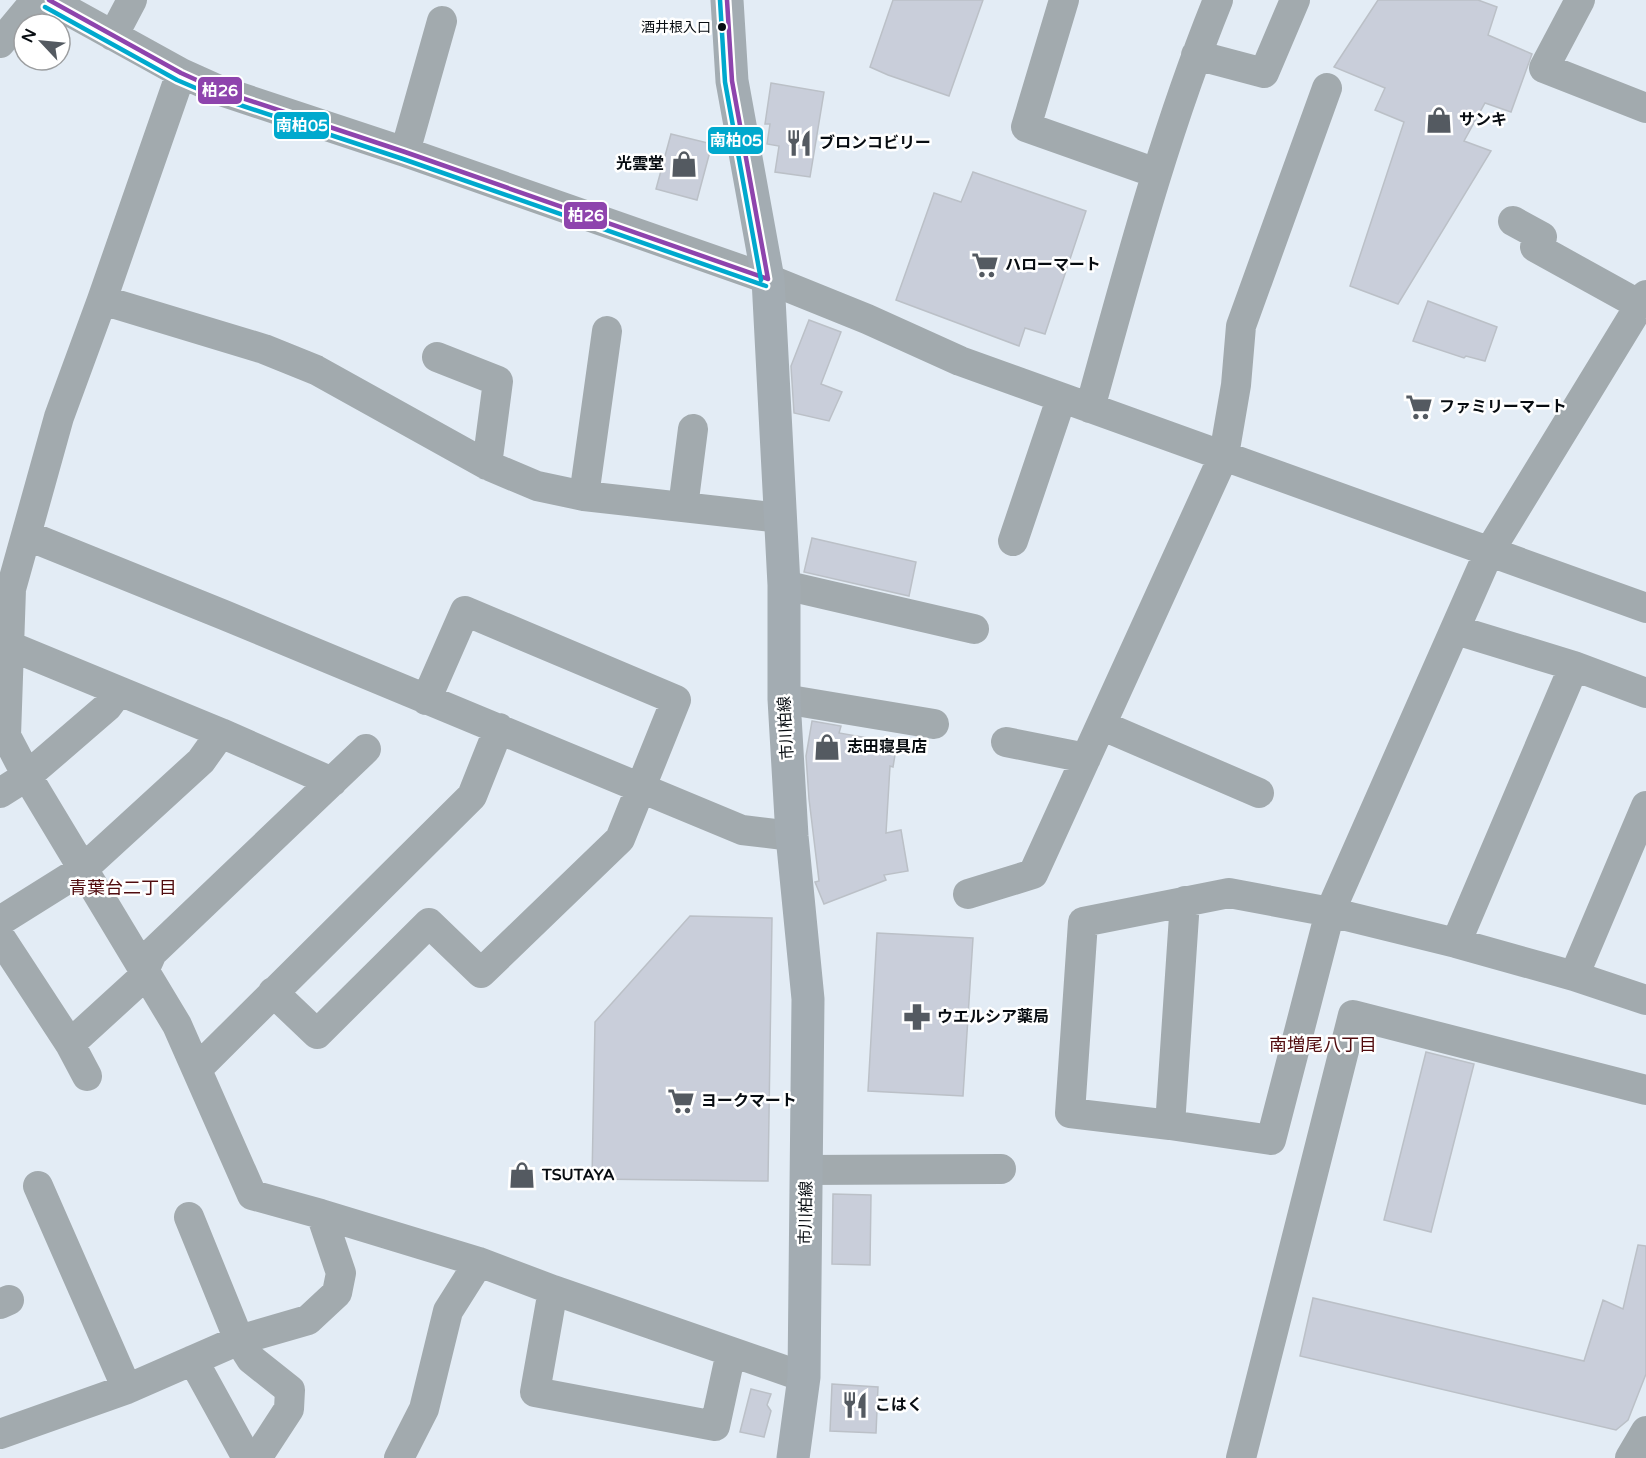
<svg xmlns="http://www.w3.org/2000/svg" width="1646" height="1458" font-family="'Varela Round','Noto Sans JP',sans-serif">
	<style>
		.building { fill: #c9ceda; stroke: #bbc0c7; stroke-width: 1.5 }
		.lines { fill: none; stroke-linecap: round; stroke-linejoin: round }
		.minor { stroke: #a2aaae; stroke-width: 30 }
		.major { stroke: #a3acb2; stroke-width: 33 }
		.bus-1-casing { stroke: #fff; stroke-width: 9 }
		.bus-2-casing { stroke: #fff; stroke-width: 9 }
		.bus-1 { stroke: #8e44ad; stroke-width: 4.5 }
		.bus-2 { stroke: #00a9ce; stroke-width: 4.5 }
		.bus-dot { fill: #070c11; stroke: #fff; stroke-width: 2 }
		.labels { text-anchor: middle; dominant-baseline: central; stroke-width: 5; stroke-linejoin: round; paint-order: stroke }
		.bus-label { font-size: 14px; fill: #070c11; stroke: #fff; text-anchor: end }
		.poi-label { font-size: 16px; font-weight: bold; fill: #070c11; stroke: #fff; text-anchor: start }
		.street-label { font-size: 16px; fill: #070c11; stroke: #fff }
		.neighbourhood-label { font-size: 18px; fill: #510c0f; stroke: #fff }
		.line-badge { stroke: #fff; stroke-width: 2 }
		.badge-label { font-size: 16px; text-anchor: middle; font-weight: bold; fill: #fff }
	</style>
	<rect width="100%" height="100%" fill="#e3ecf5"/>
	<!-- building -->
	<path class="building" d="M893,0H983L949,96L888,75L870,67Z
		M1378,0H1478L1497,7L1488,35L1532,54L1511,112L1485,103L1464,141L1491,151L1398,304L1350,286L1404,122L1375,110L1385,88L1334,67Z
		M771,83L824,92L810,177L775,172L779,146L767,144L770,124H765Z
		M671,134L712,144L697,200L656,189Z
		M973,172L1086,211L1045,334L1025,328L1019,346L896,300L934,193L961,202Z
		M1428,301L1497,327L1485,361L1466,356L1464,358L1413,341Z
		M809,320L841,332L821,384L842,392L829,421L794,413L791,366Z
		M812,538L916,562L909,596L804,572Z
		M812,721L841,726L839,733L897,743L893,767L890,766L886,833L901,830L908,871L884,875L886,880L824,904L815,882L819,881L809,799L806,756Z
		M690,916L772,918L768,1181L592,1179L595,1022Z
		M877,933L973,938L963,1096L868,1091Z
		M1426,1052L1474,1064L1431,1232L1384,1220Z
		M833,1194L871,1195L870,1265L832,1264Z
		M1638,1245L1646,1246V1374L1628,1420L1616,1430L1300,1356L1313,1298L1584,1361L1603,1300L1623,1309Z
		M832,1384L878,1387L876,1433L830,1431Z
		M751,1389L771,1394L767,1405L771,1411L764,1437L740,1432Z"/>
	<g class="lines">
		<!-- minor -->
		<path class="minor" d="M49,0L181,73L221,91L405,152L768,279L867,319L960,361L1646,608
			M1064,0L1026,127L1156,173
			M1580,0L1544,68L1646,108
			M113,36L132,0
			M0,43L36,0
			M1196,55L1264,73L1295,0
			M181,73L102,300L59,417L11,589L6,736L27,776L177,1025L252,1195L321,1214L479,1262L553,1290L804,1377
			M405,152L442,21
			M1513,221L1542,237L1535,247L1640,305
			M1646,295L1489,552L1330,912L1271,1140L1170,1125L1070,1113L1083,922L1229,893L1330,912L1456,943L1574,976L1646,1000
			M102,300L264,349L316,370L487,465L537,486L584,496L781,518
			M437,357L498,381L487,465
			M1090,408C1128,271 1164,133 1218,0
			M584,496L607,331
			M683,507L693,429
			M26,535L224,615L742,830L792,836
			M1013,541L1061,399
			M784,585L974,629
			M1456,630L1574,666L1646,693
			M10,646L221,733L332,782
			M784,699L934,724
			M1101,725L1259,793
			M1006,742L1086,758
			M0,793L27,776L107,707L119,691
			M968,894L1033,874L1224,455L1236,385L1241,326L1327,88
			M0,921L83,869L201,761L221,733
			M0,937L70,1044L87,1076
			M1456,943L1574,666
			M1574,976L1646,806
			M273,992L317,1034L429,923L481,973L620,839L676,700L465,611L426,700
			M70,1044L140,980L152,953L366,749
			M197,1069L472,796L499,728
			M1170,1125L1185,901
			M806,1170L1001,1169
			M38,1186L127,1389
			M189,1217L239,1340L251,1359L290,1390L289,1409L257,1458
			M553,1290L535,1392L715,1426L731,1352
			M0,1304L9,1300
			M193,1360L247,1458
			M0,1434L127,1389L239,1340L308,1320L337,1293L341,1273L321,1214
			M399,1458L424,1409L448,1311L479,1262
			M1241,1458L1353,1015L1646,1090
			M1630,1458L1646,1431"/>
		<!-- major -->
		<path class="major" d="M727,0L732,81L768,279L784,585V699L792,836L808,999L804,1377L793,1458"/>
		<defs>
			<path id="bus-1" d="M49,0L181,73L221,91L405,152L768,279
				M727,0L732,81L768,279"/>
			<path id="bus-2" d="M720,0L725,82L761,280
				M45,7L177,80L219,98L403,159L766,286"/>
		</defs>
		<!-- bus-1 casing -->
		<use href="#bus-1" class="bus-1-casing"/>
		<!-- bus-2 casing -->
		<use href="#bus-2" class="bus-2-casing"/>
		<!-- bus-1 -->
		<use href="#bus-1" class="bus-1"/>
		<!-- bus-2 -->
		<use href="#bus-2" class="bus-2"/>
	</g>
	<!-- icons -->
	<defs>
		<symbol id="shop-bare" viewBox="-9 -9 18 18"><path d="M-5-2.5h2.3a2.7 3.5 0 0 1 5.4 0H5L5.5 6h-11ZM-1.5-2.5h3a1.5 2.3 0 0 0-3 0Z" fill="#545a61" stroke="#fff" stroke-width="2.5" paint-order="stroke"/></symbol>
		<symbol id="restaurant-bare" viewBox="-9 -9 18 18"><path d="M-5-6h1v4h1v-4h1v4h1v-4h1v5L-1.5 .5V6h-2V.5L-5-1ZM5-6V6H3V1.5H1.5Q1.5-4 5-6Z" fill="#545a61" stroke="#fff" stroke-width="2.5" paint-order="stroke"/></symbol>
		<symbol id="supermarket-bare" viewBox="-9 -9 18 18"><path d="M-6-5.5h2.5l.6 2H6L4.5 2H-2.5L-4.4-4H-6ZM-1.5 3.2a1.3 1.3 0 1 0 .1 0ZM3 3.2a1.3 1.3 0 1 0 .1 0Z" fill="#545a61" stroke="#fff" stroke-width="2.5" paint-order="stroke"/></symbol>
		<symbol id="pharmacy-bare" viewBox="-9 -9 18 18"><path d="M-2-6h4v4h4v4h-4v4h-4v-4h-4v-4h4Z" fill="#545a61" stroke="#fff" stroke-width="2.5" paint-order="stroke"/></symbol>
	</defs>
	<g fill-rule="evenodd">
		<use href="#shop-bare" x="1420" y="101" width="38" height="38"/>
		<use href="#restaurant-bare" x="780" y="124" width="38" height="38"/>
		<use href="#shop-bare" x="665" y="145" width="38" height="38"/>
		<use href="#supermarket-bare" x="966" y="246" width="38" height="38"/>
		<use href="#supermarket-bare" x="1400" y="388" width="38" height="38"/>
		<use href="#shop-bare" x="808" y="728" width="38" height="38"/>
		<use href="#pharmacy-bare" x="898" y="998" width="38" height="38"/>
		<use href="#supermarket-bare" x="662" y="1082" width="38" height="38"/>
		<use href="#shop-bare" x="503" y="1156" width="38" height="38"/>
		<use href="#restaurant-bare" x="836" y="1386" width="38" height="38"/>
	</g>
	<!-- markers -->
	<circle class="bus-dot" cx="722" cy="27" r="5"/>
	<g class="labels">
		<!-- bus labels -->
		<g class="bus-label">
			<text x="711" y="27">酒井根入口</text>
		</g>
		<!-- poi labels -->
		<g class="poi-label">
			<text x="1459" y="120">サンキ</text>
			<text x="819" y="143">ブロンコビリー</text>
			<text x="664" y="164" text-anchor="end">光雲堂</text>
			<text x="1005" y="265">ハローマート</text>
			<text x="1439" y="407">ファミリーマート</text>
			<text x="847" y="747">志田寝具店</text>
			<text x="937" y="1017">ウエルシア薬局</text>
			<text x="701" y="1101">ヨークマート</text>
			<text x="542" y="1175">TSUTAYA</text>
			<text x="875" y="1405">こはく</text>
		</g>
		<!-- street labels -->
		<g class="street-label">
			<text transform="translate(786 728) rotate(-93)">市川柏線</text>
			<text transform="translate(806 1213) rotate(-89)">市川柏線</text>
		</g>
		<!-- neighbourhood labels -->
		<g class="neighbourhood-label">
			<text x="123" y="888">青葉台二丁目</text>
			<text x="1323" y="1045">南増尾八丁目</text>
		</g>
	</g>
	<g class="line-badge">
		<rect x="197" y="76" width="46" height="29" rx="6" fill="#8e44ad"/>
		<rect x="273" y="111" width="57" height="29" rx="6" fill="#00a9ce"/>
		<rect x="707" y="126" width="57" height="29" rx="6" fill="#00a9ce"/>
		<rect x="563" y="201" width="45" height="29" rx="6" fill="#8e44ad"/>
	</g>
	<g class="badge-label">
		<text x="220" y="96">柏26</text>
		<text x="302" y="131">南柏05</text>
		<text x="736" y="146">南柏05</text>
		<text x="586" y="221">柏26</text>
	</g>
	<!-- north arrow -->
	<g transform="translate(42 42) rotate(296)"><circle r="28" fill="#ffffff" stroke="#9c9ea0" stroke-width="1.5"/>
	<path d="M0-4.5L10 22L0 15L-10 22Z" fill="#545a61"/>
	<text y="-9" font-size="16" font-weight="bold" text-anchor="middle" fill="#070c11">N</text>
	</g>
</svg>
